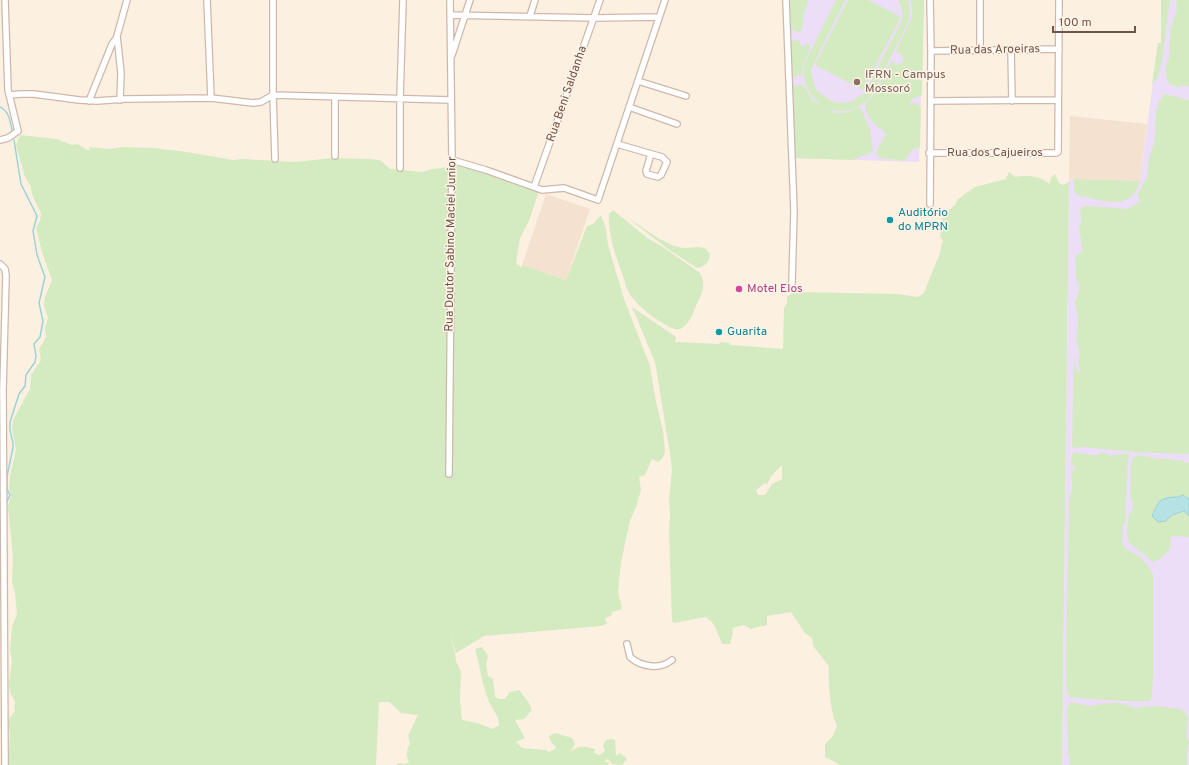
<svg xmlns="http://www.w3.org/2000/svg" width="1189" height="765" font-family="Overpass,sans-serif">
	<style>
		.residential { fill: #f4e1cf }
		.education { fill: #eddef8 }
		.green { fill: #d4eac0; fill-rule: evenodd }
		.water { fill: #b6e2e6; stroke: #9cd3d7 }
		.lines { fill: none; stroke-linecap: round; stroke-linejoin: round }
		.stream { stroke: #9cd3d7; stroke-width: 1.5 }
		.street-casing { stroke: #cfb8ab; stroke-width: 8 }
		.street { stroke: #fff; stroke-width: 5.5 }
		.education-dot { fill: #8d6e63; stroke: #fff4e7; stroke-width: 1.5 }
		.culture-dot { fill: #0f9aa8; stroke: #fff4e7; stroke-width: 1.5 }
		.hotel-dot { fill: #d1479c; stroke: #fff4e7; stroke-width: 1.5 }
		.labels { text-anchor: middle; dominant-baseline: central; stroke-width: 3; stroke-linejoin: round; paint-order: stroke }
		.street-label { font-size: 12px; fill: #735448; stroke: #fff4e7 }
		.education-label { font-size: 12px; fill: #785e54; stroke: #fff4e7; text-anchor: start }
		.culture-label { font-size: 12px; fill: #0d838f; stroke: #fff4e7; text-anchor: start }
		.hotel-label { font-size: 12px; fill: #b23c85; stroke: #fff4e7; text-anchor: start }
	</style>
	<rect width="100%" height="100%" fill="#fcf0e1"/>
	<!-- residential -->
	<path class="residential" d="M1070,116L1147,124L1140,181L1069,179Z
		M546,194L590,209L566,280L522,265Z"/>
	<!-- education -->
	<path class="education" d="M790,0H924L919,162L795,158Z
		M1161,0H1189V765H1062L1069,179L1140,181L1158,43H1161Z"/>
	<!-- green -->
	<path class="green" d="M790,0H808L803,18V26L800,32L794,31V30H791Z
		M836,0H845L811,70L814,84L816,90L831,101L840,103L850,102L865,93L902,20V10L899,0H908L910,9L908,22C900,39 891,56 882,74C878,82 875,91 869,98C856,112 835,116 820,104C807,93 802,80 804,64Z
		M848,0H868L901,17L863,90L815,65Z
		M910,0H924L922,95L912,99L910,104L912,105L914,102L921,107L920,147C909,149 910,154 904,161L880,158L876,153L879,146L886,135C884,130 881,129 877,126C869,120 866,113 865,103L872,97L892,60L897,65L903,62V57L901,54L896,53C900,35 918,19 910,0Z
		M1161,0H1170L1162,61L1158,77L1152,84L1158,43H1161Z
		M1176,0H1189V87L1185,85L1178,87L1170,84L1166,78V65L1170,55L1169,46L1170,43V30L1177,10Z
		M796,40L800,41V45L804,47L806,43L810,45L809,51L803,64L802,76L798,75L793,78L791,41Z
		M801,85L805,87L812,100L835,113H845L859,107L863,113L870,130L873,152L852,160L795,158L793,86Z
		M1164,94L1189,100V454L1134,452L1083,447L1073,448L1072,446L1074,353C1075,361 1074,368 1079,374L1080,369L1078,362L1080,355L1076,338L1078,325L1077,312L1075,302L1080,287C1073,277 1078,268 1075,257L1079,253L1083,252L1079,228C1082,224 1082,214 1079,209L1085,206L1128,209L1141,201L1137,195L1147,178L1149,159L1155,140L1156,110L1159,109L1158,104Z
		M20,135L56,139L72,145L78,144L87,150H90L89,147L110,149L122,147L152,148L180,151L233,160L242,159L295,162L332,158L367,159L380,160L390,169L422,172L432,169L465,165L539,191L529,221L520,238L516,263L522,268V265L566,280L587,226L593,224L601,215L606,229L608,245L624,299L650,366L656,402L663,431L665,452L662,459L658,462L652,459L645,475L639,477L641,490L636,507L630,521L621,562L618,591L622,609L612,612L611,616L605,618L607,624L600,626L484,636L456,653L449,631L455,653L456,661L461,672L460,700L462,720L477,723L493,729L499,725C499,716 493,710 489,702C482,685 480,666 475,649L482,647L488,656L486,664L488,676L493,679L495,697L499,699H505L510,692L519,690L529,703L532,710L524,719L515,720L525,738L516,742L522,748L546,750L549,752L555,749L556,747L551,742L549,736L555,733L572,738L575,744L570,752C581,744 584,747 595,749L594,753L600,755L605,751L603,746L606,740L611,739L615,740L616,756L620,753L623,756H625L627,760L625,761L622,765L612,764L608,759L604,762H609L608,765H397L398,763L405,764L409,762C405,754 407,750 410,743L408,736L418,715L401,713L389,702H379L376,765H8L10,735L8,720L15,711L14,708L15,702L10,692L9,683L12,661L10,650L12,627L17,614L15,593L12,583L13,557L8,506L11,496L9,488L10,476L16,450L12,428L13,420L30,389L31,375L41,360L39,349L46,337L45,329L48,318L44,306L45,297L52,280L42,252L36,228L40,221L41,213L33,197L30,185L25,177L16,145Z
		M1009,172L1015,177C1027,175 1040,175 1049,184L1051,178L1055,174L1059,183L1063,185L1069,182L1062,765H838L837,763L825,757V744L833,736L837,725C830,713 828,680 829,666L813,646L812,638L805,633L791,612L767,616V625C761,627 756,627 751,629L744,625L732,628L733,633L730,644H723C716,634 718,624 705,617L674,623L672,621L669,532L670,514L669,500L672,470L670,453L655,362L632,307L676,337L675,343L677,342L719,344L720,342L730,343V345L783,349L784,308L787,303V296L795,292L897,294L918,297L924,293L935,265L939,256L943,240L940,237L943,217L947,212L955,205L958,199L975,187L1006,179ZM782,465V479L772,484L765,495H758L756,490L765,483L767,485L771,476Z
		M1074,179L1140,181C1131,214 1101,199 1077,195L1074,191Z
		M613,210L647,238L663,247L700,273C706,283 703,292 698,301C694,310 690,325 680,329C674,331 668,326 663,323C650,316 637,305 629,293C626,288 625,282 623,276C616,257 608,235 609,214Z
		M629,219C647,229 658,241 678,247C688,250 697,245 706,249L710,254C709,263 706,266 697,268L668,249Z
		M1073,452C1080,453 1094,456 1099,455L1100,452L1108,454L1112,457V455L1130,454L1128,461L1125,510L1126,520L1123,526L1122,543L1125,548L1139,556L1147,565L1153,574V678L1152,696L1150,701H1126L1077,698L1070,697L1067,693L1066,662L1069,502L1070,493L1072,492V476L1071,472L1075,468L1071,463Z
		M1139,455L1159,459H1173L1176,461L1181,460L1187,463H1189V537L1172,536L1170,540V549L1160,559L1153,562L1135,547L1131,545L1128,541L1127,532L1129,514L1132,511L1133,505L1130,495L1131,466L1133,458Z
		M1071,702L1090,706L1109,703H1119L1137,708L1148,706L1151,708L1154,706L1181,709L1186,713L1188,718L1186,736L1189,742L1187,751V765H1069L1070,759L1068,753L1067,707Z"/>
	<!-- water -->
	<path class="water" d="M1183,495L1189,499V516L1184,511L1172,515L1166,521L1158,522L1152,516C1158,502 1159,498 1174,497C1178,497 1179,497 1183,495Z"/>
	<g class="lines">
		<!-- stream -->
		<path class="stream" d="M0,107C9,111 10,121 12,130
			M6,504L10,495L7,489V476L13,448V443L10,430V422L19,394L25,386L26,375L35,362L36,356L34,344L40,337L41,332L43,321L39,303L45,277L37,255L33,231L37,216L21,184L14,140"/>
		<defs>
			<path id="street" d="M207,0L211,98
				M273,0V95L275,159
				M786,0L794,211L792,283
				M450,15L594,18L659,17
				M530,16L535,0
				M980,50V0
				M1011,50L1012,101
				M931,51L1059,49
				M452,55L470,0
				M638,81L686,96
				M10,95L21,94H34L79,100L97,101L125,99L211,98L253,103L261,102L273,95L450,100
				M120,100L121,73L117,36L127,0
				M89,101L112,44L117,37
				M931,101L1058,100
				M629,107L677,124
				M0,140L8,138L18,131L8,90L5,0
				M617,144L662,157L667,162L661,175L658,177L647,174L646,171L651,154
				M929,153H1056L1058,152L1059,0
				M335,156V97
				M452,160L486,170L542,190L564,188L598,200L665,0
				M400,168V99L403,0
				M534,187L600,0
				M930,204L931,51L930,0
				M0,264L5,269L6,276L3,390L5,765
				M449,474L452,160L450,0
				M627,644L630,657C641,667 660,670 672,660"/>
		</defs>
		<!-- street casing -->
		<use href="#street" class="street-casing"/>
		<!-- street -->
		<use href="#street" class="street"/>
	</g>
	<!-- markers -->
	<circle class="education-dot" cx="857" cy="82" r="4"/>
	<g class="culture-dot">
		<circle cx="890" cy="220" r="4"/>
		<circle cx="719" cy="332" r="4"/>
	</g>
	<circle class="hotel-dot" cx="739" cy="289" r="4"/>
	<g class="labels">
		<!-- street labels -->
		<g class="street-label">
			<text transform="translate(995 50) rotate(-1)">Rua das Aroeiras</text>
			<text transform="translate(567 94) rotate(-71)">Rua Beni Saldanha</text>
			<text x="995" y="153">Rua dos Cajueiros</text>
			<text transform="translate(451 244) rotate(-89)">Rua Doutor Sabino Maciel Junior</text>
		</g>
		<!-- education labels -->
		<g class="education-label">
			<text x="865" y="75">IFRN - Campus<tspan x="865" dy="14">Mossoró</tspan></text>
		</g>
		<!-- culture labels -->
		<g class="culture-label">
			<text x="898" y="213">Auditório<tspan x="898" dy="14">do MPRN</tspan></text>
			<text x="727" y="332">Guarita</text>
		</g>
		<!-- hotel labels -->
		<g class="hotel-label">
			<text x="747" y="289">Motel Elos</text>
		</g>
	</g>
	<!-- scale -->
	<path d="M1053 26v6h82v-6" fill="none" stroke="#735448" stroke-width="2"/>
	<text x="1059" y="26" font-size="12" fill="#735448" stroke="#fff4e7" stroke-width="3" paint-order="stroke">100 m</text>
</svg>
